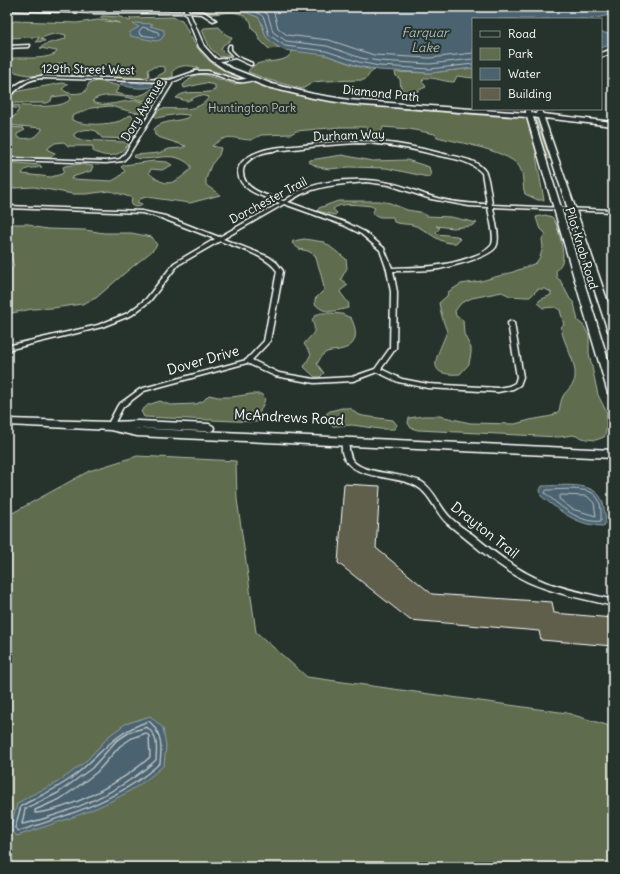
<svg xmlns="http://www.w3.org/2000/svg" width="620" height="874" font-family="Delius,sans-serif">
	<style>
		.green { fill: #5f6c4d; stroke: #afb6a6 }
		.water { fill: #4b636f; stroke: #93a1a9 }
		.lines { fill: none; stroke-linecap: round; stroke-linejoin: round }
		.shore-far1 { stroke: #b7c1c5; stroke-width: 1 }
		.shore { stroke: #b7c1c5; stroke-width: 1.5 }
		.building { fill: #615f4b; stroke: #fff }
		.street-casing { stroke: #fff; stroke-width: 3 }
		.secondary-casing { stroke: #fff; stroke-width: 3 }
		.street { fill: #26332d; fill-rule: evenodd }
		.secondary { fill: #26332d; fill-rule: evenodd }
		.labels { text-anchor: middle; dominant-baseline: central; stroke-width: 4; stroke-linejoin: round; paint-order: stroke }
		.far-street-label { font-size: 12px; fill: #fff; stroke: #26332d }
		.far-park-label { font-size: 12px; fill: #b7bdaf; stroke: #26332d }
		.far-water-label { font-size: 13px; font-style: italic; fill: #aeb9be; stroke: #26332d }
		.street-label { font-size: 14px; fill: #fff; stroke: #26332d }
	</style>
	<rect width="100%" height="100%" fill="#26332d"/>
	<filter id="ink" filterUnits="userSpaceOnUse"><feTurbulence type="fractalNoise" baseFrequency=".025" numOctaves="2"/><feDisplacementMap in="SourceGraphic" scale="8" xChannelSelector="R" yChannelSelector="G"/><feConvolveMatrix kernelMatrix="1 2 1 2 8 2 1 2 1" color-interpolation-filters="sRGB"/></filter>
	<g filter="url(#ink)">
		<!-- green -->
		<path class="green" d="M88,7H176C165,14 102,12 88,7Z
			M191,7H238L240,10L258,17L261,21L266,37L279,48L269,49L259,39L257,33L252,29L251,22C239,7 225,14 210,14L209,12L192,11Z
			M102,16L120,17L130,21L131,20L129,18L172,17L182,20C190,35 197,52 212,63C221,70 233,73 242,79L236,80L213,71L192,72L191,71L199,68C191,65 179,64 173,71V77L164,79L154,78L165,72V67C160,66 152,66 148,70L149,76C141,80 118,80 110,77V75L115,72V69C99,54 86,84 69,74V72L72,70L70,65C61,61 52,64 45,70L48,73V75C34,78 20,73 7,70V59C22,56 40,61 55,54L57,51L40,48L46,44L65,39L66,35C57,32 49,35 41,38L45,41L36,42L39,37H37L7,38V26L14,21L77,23L98,20L120,23L100,18Z
			M204,28L219,27L225,34L231,37L232,39L223,45L221,49L223,52L230,56L220,57L210,48L202,30Z
			M292,51C321,47 347,67 375,70C369,72 369,77 364,80L323,81L314,82L302,89L269,80L248,72C255,55 287,68 292,51Z
			M473,68V78L457,76L454,82C444,82 435,77 425,78L422,81L426,87C415,91 414,98 401,89L400,79L396,76L395,72L430,73Z
			M196,74L206,75L234,84L253,79L331,98L535,116L550,159L536,156L544,200H538L525,194C522,186 524,177 521,170C515,151 455,142 437,137L435,134L409,129L383,127L378,142H368L367,127H341L296,131L291,134L261,135L251,140C231,139 230,132 212,146L221,148L219,155L211,165L206,179V185L220,195L190,203L146,197L140,199L137,202L142,204L141,206L135,207L131,205L132,198L130,197L110,191L86,194H73L34,187L15,188L7,191V162L40,165L42,167C35,169 25,166 22,174L51,177L62,174L64,171L63,167L65,166L80,164L93,166L91,171L72,177L71,179L112,181L119,177L125,171L121,167L124,165L154,161L167,162L172,165L162,170L151,169L149,173C167,189 174,184 191,169V166C172,147 151,164 133,157L135,155L159,153L169,149L181,148L186,146L158,137L155,135L154,129C161,120 179,122 189,117V115L178,114L156,118L154,116L160,109C178,107 198,114 209,97C197,93 196,98 187,101L176,98C185,88 204,96 215,90V85L205,83L184,88L183,85Z
			M98,81L120,86L115,93C124,95 134,98 144,94C150,91 154,85 161,86L153,102C137,101 106,89 92,101C108,112 136,91 150,107L143,112L137,113L110,106L91,108L72,116V120C84,126 106,125 120,121C124,119 127,116 131,115L138,126L132,139L102,138L98,133V132C91,128 81,129 74,134V136L79,140L125,142L128,144C120,158 106,158 93,151V146H68L64,142L55,143L48,148V150L55,153V154L50,158L7,157V127L23,128L25,130L17,134V137L18,138C29,139 35,139 42,130V128L7,125V119L15,116L19,109L7,106V105C21,105 64,111 71,98L68,95L52,97L51,101L47,103H7V100L14,92L62,83L68,84L62,89C68,95 77,94 85,92L89,83Z
			M342,155L372,161L407,160L429,167L431,175L428,177L386,168L349,167L329,169L318,167L309,162L310,160Z
			M338,201H380L390,203L407,210L420,212L427,216L451,217L477,223L471,226L453,228L436,226L440,228L436,232L437,234L457,236L460,239L456,243C440,245 429,231 416,226C409,223 401,225 394,222L393,217H380L372,214L375,208L371,206C362,205 339,202 333,209L337,213L335,215L317,211L319,208Z
			M545,215L552,217C558,224 563,247 563,257C563,263 559,267 556,271L557,278L560,280L570,299L574,303L578,321L584,326L589,336V353L598,395L607,413C605,421 608,431 604,437L596,440L586,439L573,435L559,437L418,430L411,428L408,423L409,418L423,416H440L470,423L515,424L530,420L552,416L559,411C560,406 561,400 563,396C567,390 574,385 575,378C577,361 563,344 561,327L564,325L560,310L555,307L543,308L537,303L540,300L551,295V292L545,289H538L530,297H526L510,296L502,292L472,298L461,303L455,311L456,316L463,320L464,334L471,348V353L469,364L460,374C420,377 440,353 447,331C443,322 441,313 439,303L447,296L448,292L461,284L481,281L513,272L536,263L540,257L543,247L542,239L546,234L539,227L536,217Z
			M7,224H29L35,227L47,229L85,230L104,233H131L152,237L157,245L152,251L126,272L96,298L82,304L53,308L32,309L7,314V274L14,266L12,260L7,254Z
			M304,239L324,242L346,259L347,268L341,279L348,285L341,290L340,292L349,304L348,308C335,311 325,315 315,304V299L324,290V288L321,274L315,255L308,251L299,249L292,243L293,241Z
			M330,313L342,314L351,318C357,329 359,345 343,349C338,351 332,350 327,352C322,354 320,359 317,364L324,373L320,377H315L304,367L311,354L304,344C311,334 318,334 312,320C316,312 322,313 330,313Z
			M251,394H261L265,398C264,406 258,411 259,419L257,422L144,417L141,411L148,405L160,401L170,405L196,404L203,401L209,395L218,397H232Z
			M342,408H350L357,414L363,416L393,420L397,425L394,429H380L352,425L333,426L325,421L326,414L330,411Z
			M137,456L236,461L237,499L256,632L307,677L567,713L613,727V867H7V516L89,471Z"/>
		<!-- water -->
		<path class="water" d="M238,7H613V14L593,19H473V68L430,73L379,70L358,66L326,55L284,50L275,45L266,37L261,21L258,17L240,10Z
			M136,23L153,24L150,26L164,30V36L160,40L156,41L130,36V32L139,27L133,24Z
			M601,32L613,35V44L601,48Z
			M124,82H137L141,84L146,82L156,84C150,91 128,88 120,84Z
			M542,486C564,486 601,479 604,508C605,514 607,520 604,526C578,526 561,512 541,496L540,490Z
			M150,716L163,728L166,746L164,765C121,805 72,817 17,836L10,829L17,804L29,796L53,785L68,775L86,761L110,735L125,724Z"/>
		<g class="lines">
			<!-- shore-far1 -->
			<path class="shore-far1" d="M244,7L260,14L264,18L269,35L285,46L326,51L359,62L379,66L430,69L473,64
				M258,7L268,15L273,32L286,41L327,46L361,58L379,61L430,64L473,59
				M269,7L274,13L278,28L287,35L329,40L374,55L430,58L473,53
				M143,27L158,32L159,35L155,37L140,35L139,32Z
				M547,490C559,490 588,486 596,496C602,503 601,513 601,521C580,524 560,506 545,493Z
				M561,495L587,496L594,503L596,516L572,509L559,499Z"/>
			<!-- shore -->
			<path class="shore" d="M149,721C162,733 162,746 160,763C120,800 69,815 19,831L15,828L21,806C37,797 55,790 70,779C100,757 110,734 149,721Z
				M147,727C158,737 157,746 156,760C125,788 85,806 46,818C38,820 30,823 22,824L25,809L58,793L92,768L116,741L130,732Z
				M146,733L149,736L150,757C124,781 70,810 35,813V810L60,799L76,788L97,772L120,746L132,738Z"/>
		</g>
		<!-- building -->
		<path class="building" d="M344,484L380,486L376,548L432,594L552,602L554,613L613,618V646L541,640L539,631L410,620L338,563Z"/>
		<g class="lines">
			<defs>
				<path id="street" d="M7,8L94,11H188L204,12L216,20L213,21L202,14L188,13H94L7,10Z
					M30,45L29,47L7,48V46Z
					M229,45H231V50L238,57L252,63V65H250L235,58L216,62V60L234,57L227,50Z
					M196,71H208L238,80L253,78L255,79C236,88 224,75 206,73C193,72 183,78 172,82V84L128,156L123,161L106,163L7,160V158L106,161L120,159L124,155L168,84V82L41,78C21,81 22,88 7,97V94C17,83 26,78 41,76L170,80Z
					M358,141C386,141 413,146 440,153C455,157 476,158 485,171C489,178 491,196 492,205L613,210V212L493,207C494,217 501,238 496,247C489,258 452,266 439,269C424,271 408,271 393,271L397,292L396,348L381,369L402,379L428,384L498,388L509,386L515,383L517,377L508,323L511,321L514,323L523,377L520,385L513,389L498,392L428,388L398,382L377,372L353,381L314,383L275,376L247,363L144,391L123,407L112,428H108L107,426L118,405L140,389L246,360L264,341L277,271C266,255 238,248 220,241L178,265L150,301L132,315L102,327L7,350V346L98,325L128,313L146,299L174,263L215,239L161,218L142,213L7,208V206L142,211L165,216L219,237L280,203C266,197 239,192 238,172C238,161 252,154 261,151C272,147 283,147 294,146C316,144 337,141 358,141ZM358,143C386,143 413,149 440,156C455,159 471,161 482,173L487,204C468,204 448,202 430,196C417,192 403,185 389,183C362,177 325,179 299,191C294,194 289,198 284,201C270,196 244,191 243,173C242,162 255,156 263,153C273,150 284,150 294,149C315,146 337,144 358,143ZM366,182L389,185L431,199L469,206L488,207C489,216 495,236 492,244C487,255 450,264 439,265C423,268 407,267 392,268L384,248L365,232L347,223L288,202C293,199 299,195 304,193C324,185 345,184 366,182ZM284,204L343,225L361,234L380,250L387,270L391,292L390,348L375,369L352,377L314,379L279,373L252,360L270,341L283,271L277,263L269,257L223,239Z
					M343,440H347C350,446 348,455 353,461C366,475 403,472 422,482C436,491 440,509 452,519C458,525 465,529 472,534C495,553 518,571 545,582C567,590 590,594 613,600V606C585,599 555,594 528,582C499,568 474,545 449,525C435,514 432,495 416,486C395,474 348,481 342,452C342,448 341,444 343,440Z"/>
				<path id="secondary" d="M183,7H187L204,46L215,58L231,68L272,84L313,94L349,100L526,113V109H530L532,113L536,114L537,111H541L543,114L613,122V126L544,118L613,317V334L608,331L538,118L533,117L613,376V396L608,393L527,117L349,104L313,98L267,87L227,71L211,60L199,47Z
					M613,49V53L601,57V53Z
					M7,419L110,422L138,421L209,424L213,426L214,428L213,430L209,432L134,428H137L613,450V458L137,436L110,430L7,425Z"/>
			</defs>
			<!-- street casing -->
			<use href="#street" class="street-casing"/>
			<!-- secondary casing -->
			<use href="#secondary" class="secondary-casing"/>
			<!-- street -->
			<use href="#street" class="street"/>
			<!-- secondary -->
			<use href="#secondary" class="secondary"/>
		</g>
	</g>
	<g class="labels">
		<!-- far-street labels -->
		<g class="far-street-label">
			<text transform="translate(88 69) rotate(1)">129th Street West</text>
			<text transform="translate(381 93) rotate(6)">Diamond Path</text>
			<text transform="translate(142 110) rotate(-59)">Dory Avenue</text>
			<text transform="translate(349 135) rotate(-2)">Durham Way</text>
			<text transform="translate(268 200) rotate(-28)">Dorchester Trail</text>
			<text transform="translate(582 248) rotate(73)">Pilot Knob Road</text>
		</g>
		<!-- far-park labels -->
		<g class="far-park-label">
			<text x="252" y="107">Huntington Park</text>
		</g>
		<!-- far-water labels -->
		<g class="far-water-label">
			<text x="425" y="32">Farquar<tspan x="425" dy="15">Lake</tspan></text>
		</g>
		<!-- street labels -->
		<g class="street-label">
			<text transform="translate(203 360) rotate(-16)">Dover Drive</text>
			<text transform="translate(289 417) rotate(3)">McAndrews Road</text>
			<text transform="translate(485 530) rotate(38)">Drayton Trail</text>
		</g>
	</g>
	<!-- margin -->
	<rect width="620" height="874" fill="none" stroke="#26332d" stroke-width="24"/>
	<rect x="12" y="12" width="596" height="850" fill="none" stroke="#fff" stroke-width="1.5" filter="url(#ink)"/>
	<!-- legend -->
	<rect x="472" y="18" width="130" height="92" fill="#26332d" stroke="#7d8581"/>
	<rect x="480" y="31" width="20" height="6" fill="#26332d" stroke="#7d8581"/>
	<text x="508" y="38" font-size="12" fill="#ffffff">Road</text>
	<rect x="480" y="48" width="20" height="12" fill="#5f6c4d" stroke="#7d8581"/>
	<text x="508" y="58" font-size="12" fill="#ffffff">Park</text>
	<rect x="480" y="68" width="20" height="12" fill="#4b636f" stroke="#7d8581"/>
	<text x="508" y="78" font-size="12" fill="#ffffff">Water</text>
	<rect x="480" y="88" width="20" height="12" fill="#615f4b" stroke="#7d8581"/>
	<text x="508" y="98" font-size="12" fill="#ffffff">Building</text>
</svg>
